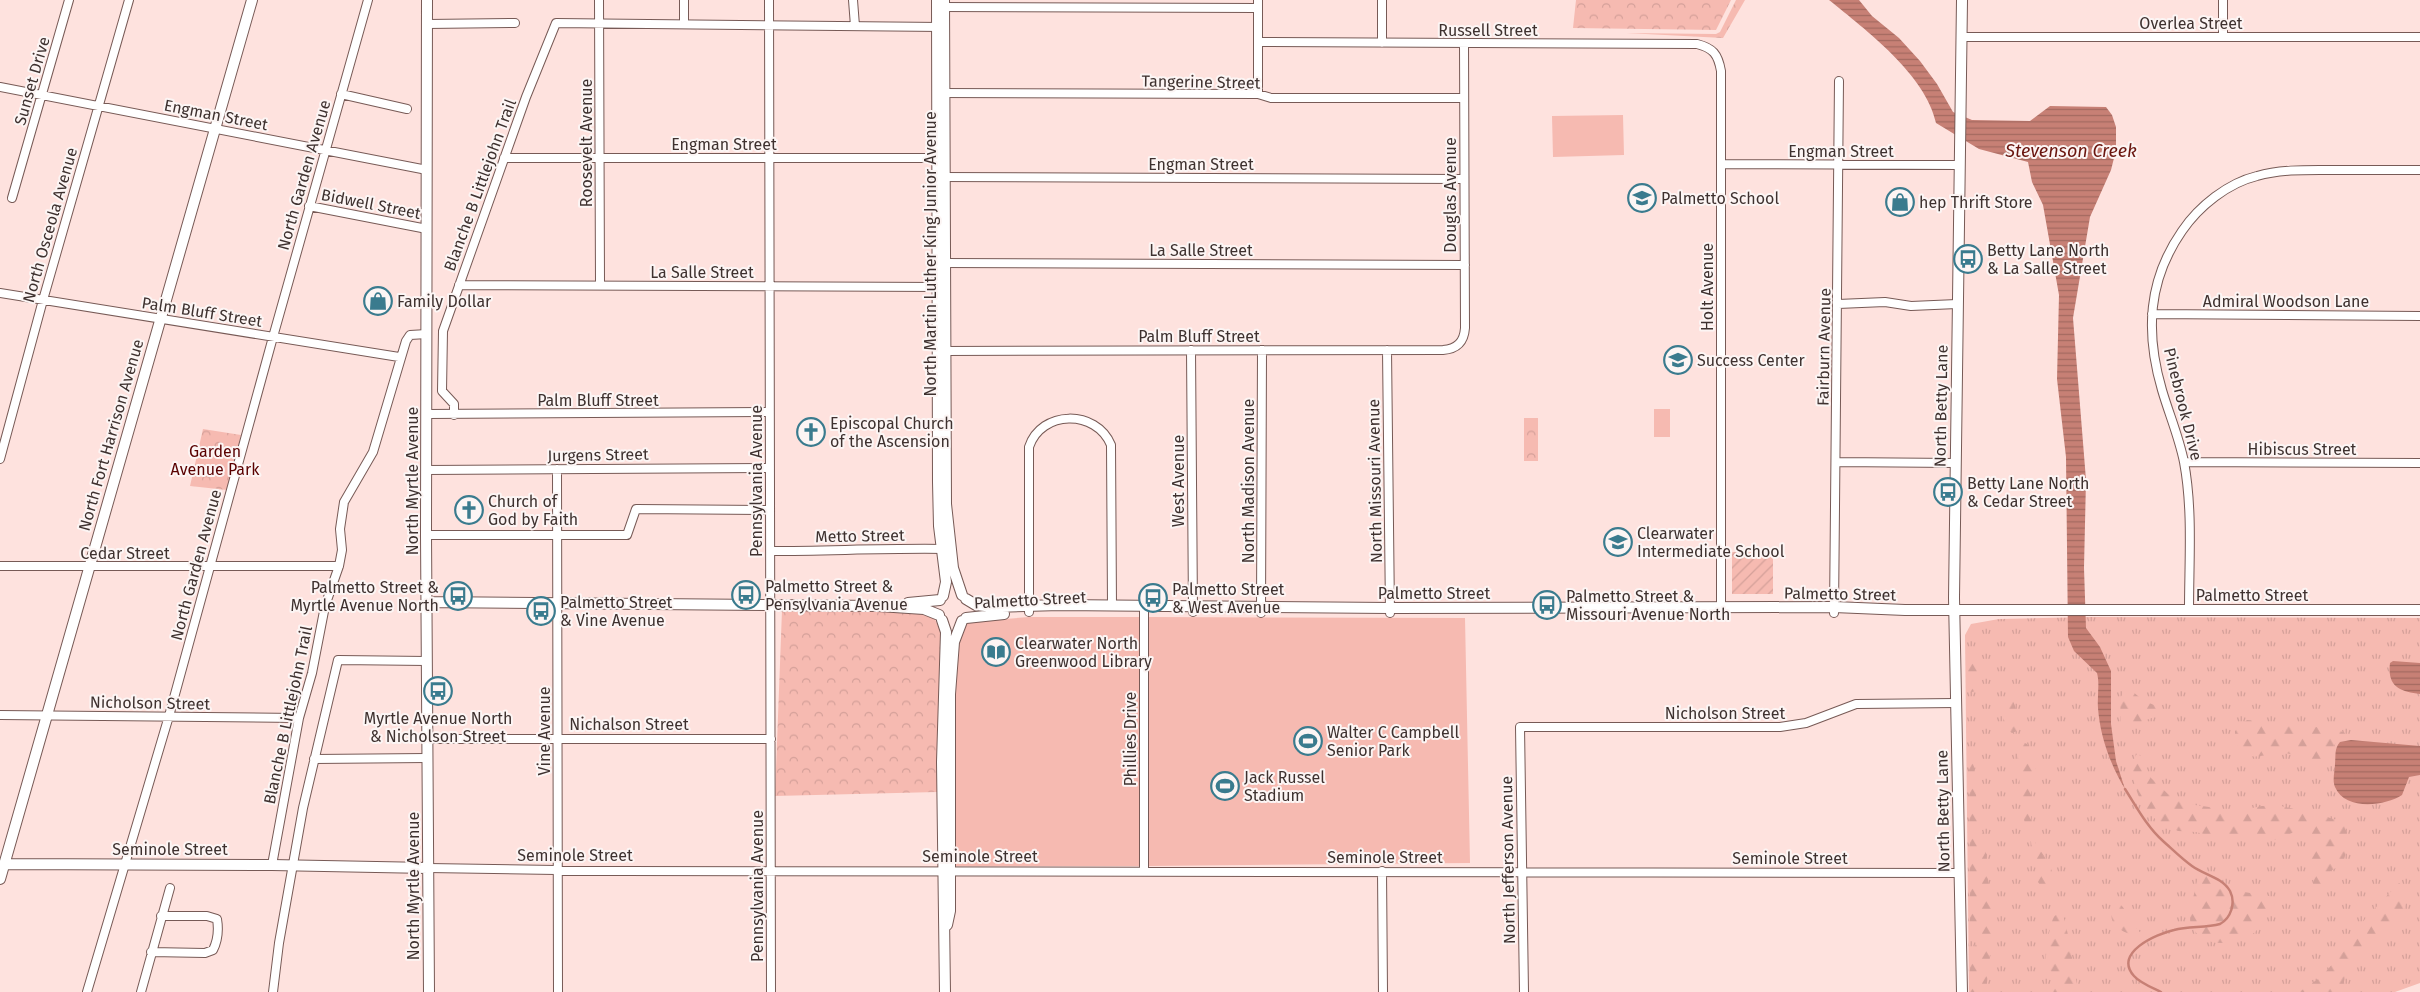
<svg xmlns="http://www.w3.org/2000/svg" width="2420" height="992" font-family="'Fira Sans',sans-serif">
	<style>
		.grass { fill: url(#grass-tufts) }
		.forest { fill: url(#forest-firs) }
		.park { fill: url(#park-crowns) }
		.garden { fill: url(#garden-furrows) }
		.pitch { fill: #f6bab1 }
		.water { fill: url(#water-rules) }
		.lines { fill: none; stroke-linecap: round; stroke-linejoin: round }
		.stream { stroke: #c78075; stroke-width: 2.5 }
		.street-casing { stroke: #775a56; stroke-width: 10 }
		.secondary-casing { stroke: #775a56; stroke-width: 12 }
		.street { stroke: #fff; stroke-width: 8 }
		.secondary { stroke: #fff; stroke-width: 10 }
		.labels { text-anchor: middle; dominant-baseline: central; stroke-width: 4; stroke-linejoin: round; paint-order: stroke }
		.street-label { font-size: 16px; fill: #3e312f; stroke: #fcf5f4 }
		.poi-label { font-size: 16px; fill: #3e312f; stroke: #fcf5f4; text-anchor: start }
		.park-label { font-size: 16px; fill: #5a0100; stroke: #fcf5f4 }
		.water-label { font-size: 18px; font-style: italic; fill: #6a150e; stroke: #fcf5f4 }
	</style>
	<defs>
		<pattern id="grass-tufts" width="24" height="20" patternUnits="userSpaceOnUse" patternTransform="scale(1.25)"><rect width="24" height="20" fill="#f6bab1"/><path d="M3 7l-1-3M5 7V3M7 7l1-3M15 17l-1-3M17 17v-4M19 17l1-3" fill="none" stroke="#d4a099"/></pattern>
		<pattern id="forest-firs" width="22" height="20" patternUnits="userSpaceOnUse" patternTransform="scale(1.25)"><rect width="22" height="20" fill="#f6bab1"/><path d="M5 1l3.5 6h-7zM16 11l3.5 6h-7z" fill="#d4a099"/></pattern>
		<pattern id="park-crowns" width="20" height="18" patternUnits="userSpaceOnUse" patternTransform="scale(1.25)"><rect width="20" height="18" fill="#f6bab1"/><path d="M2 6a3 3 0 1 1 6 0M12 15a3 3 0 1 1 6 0" fill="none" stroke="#d4a099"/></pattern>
		<pattern id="garden-furrows" width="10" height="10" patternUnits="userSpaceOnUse" patternTransform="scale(1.25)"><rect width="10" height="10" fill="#f6bab1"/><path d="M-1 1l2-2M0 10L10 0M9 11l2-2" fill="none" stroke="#d4a099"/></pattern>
		<pattern id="water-rules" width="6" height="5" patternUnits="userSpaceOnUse" patternTransform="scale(1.25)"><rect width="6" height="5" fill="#c78075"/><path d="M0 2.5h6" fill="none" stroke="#a36960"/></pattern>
	</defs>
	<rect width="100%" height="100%" fill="#fee2de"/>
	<!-- grass -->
	<path class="grass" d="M2088,617L2420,618V983L2395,992H1969L1965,635L1971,624L1999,619Z"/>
	<!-- forest -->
	<path class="forest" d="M1973,661L1979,665C1981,675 1983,694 1968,692L1966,669L1968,662Z
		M2124,691H2132L2144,701L2162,708V714L2128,727L2121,723L2120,699Z
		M2007,700L2013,701C2017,710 2020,721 2017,731L2012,733C2000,725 2003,711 2007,700Z
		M2247,720L2305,725L2344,732L2346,736C2332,743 2331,751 2325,765C2309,771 2304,757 2290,754C2273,750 2264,760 2243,755L2235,742V731Z
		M2021,741L2027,744L2038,761C2031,783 2029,802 2032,826C2032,833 2034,842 2038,848C2048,859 2060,877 2048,892L2044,891L2038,882L2036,858L2032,852L2030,831L2025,824L2022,811L2017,752Z
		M1973,748L1975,789L1986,853L1990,901L1994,915L1986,992H1970V960L1977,941L1976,931L1970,925L1969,754Z
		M2137,754L2141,756L2151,778L2168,794L2188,804L2237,811L2262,806H2280L2311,812L2343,822C2349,833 2349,851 2342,863C2339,867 2332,869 2329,873L2326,884L2319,892L2313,886L2314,870L2310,864L2312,833C2299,828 2291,832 2281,840L2251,837L2231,841L2196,832L2178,831L2157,821L2142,805L2136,789L2133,770L2135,757Z
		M2203,874L2218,882L2237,887L2244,892L2269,896L2272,902C2268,913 2264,924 2255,932C2237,946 2201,950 2191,924C2187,915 2197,886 2198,875Z
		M2399,883L2408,890C2408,905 2398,926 2386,935C2382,938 2376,939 2372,942C2368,945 2353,961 2350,965C2344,973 2344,983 2343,992H2299L2321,977L2344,951L2365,919Z
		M2115,900C2128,908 2130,924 2142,934L2141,937C2119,932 2104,924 2115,900Z
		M2056,915H2063C2071,941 2072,967 2079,992H2053C2060,972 2048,975 2046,959C2046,952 2050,917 2056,915Z"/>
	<!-- park -->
	<path class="park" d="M1576,0H1731L1716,30L1573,28Z
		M1736,0H1745L1723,38L1626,33L1716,34L1720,32Z
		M1524,418H1538V461H1524Z
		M203,429L241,435L227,490L190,486Z
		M782,610C820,610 904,604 935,619L941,633L937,792L775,796Z"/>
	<!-- garden -->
	<path class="garden" d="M1732,552L1773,553V594H1732Z"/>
	<!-- pitch -->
	<path class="pitch" d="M1623,115L1624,155L1553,157L1552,116Z
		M1654,409H1670V437H1654Z
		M1029,617H1139L1140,866H955V694L959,638L968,622Z
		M1148,617L1465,618L1470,863L1149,866Z"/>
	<!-- water -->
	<path class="water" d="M1829,0H1859L1872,16L1899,38L1920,61L1937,84L1953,112L1972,120L2030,121L2050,106L2106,107L2112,115L2116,127V150L2111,170L2090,217L2073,318L2086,480L2084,568L2086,628L2100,647L2111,671V724L2116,761L2125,789C2110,764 2100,736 2098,708C2097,696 2100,684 2097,673L2074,651L2068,637L2066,457L2057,379L2059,295L2043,205L2032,182L2028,162L1979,149L1936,123C1926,75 1866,30 1829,0Z
		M2393,661L2420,663V694C2400,691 2387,687 2390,663Z
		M2351,740L2420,746V775L2409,777L2402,795C2385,806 2345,811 2335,787C2332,780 2335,771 2335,764C2336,755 2334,749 2340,742Z"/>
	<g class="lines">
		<!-- stream -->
		<path class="stream" d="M2125,789C2136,806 2147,827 2163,841C2172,849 2182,859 2192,866C2204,875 2222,877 2230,891C2236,903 2231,918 2220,924C2205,928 2189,926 2174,930C2156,934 2113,953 2134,976C2140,983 2153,988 2161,992"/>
		<defs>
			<path id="street" d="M599,0L600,285
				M684,0V24
				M769,0L771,992
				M853,0L855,26
				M1258,0V94
				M1382,0V43
				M2223,0V37
				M939,7L1258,8
				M427,24L515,23
				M1962,37H2420
				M1259,42L1697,44C1713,48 1718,54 1721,71V614
				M0,87L427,170
				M939,93L1258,94L1271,98H1464
				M341,94L407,109
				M504,158H942
				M1721,164L1960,165
				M939,177L1464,179
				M12,198L69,0
				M309,206L427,229
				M942,263L1465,265
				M459,285L942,287
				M0,293L399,357
				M1838,304L1885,302L1911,306L1957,304
				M2152,314L2420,316
				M1191,350L1193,612
				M1387,350L1390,613
				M942,351L1443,350C1457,349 1464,342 1465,328L1464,44
				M427,414L769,412
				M454,415V404L442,391L443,331L526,97L556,23L942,27
				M0,459L43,300L129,0
				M1836,462L1955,463
				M2184,462L2420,463
				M557,469L558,992
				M426,470L770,468
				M426,535H627L636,509L770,510
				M771,551C829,551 887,548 946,549
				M0,566H339
				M1144,606V871
				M2189,610C2189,561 2193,510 2184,462C2179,437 2169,414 2162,390C2145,332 2148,280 2182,231C2199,206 2228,183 2257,176C2282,169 2308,170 2333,170C2362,170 2391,170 2420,170
				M1029,612V447C1041,410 1096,409 1111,445L1112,606
				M1261,613L1262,350
				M1834,613L1839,81
				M0,715L299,718
				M427,739H771
				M314,759L427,758
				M272,865L299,718L312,673L325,606L339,566L342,550L340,529L344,502L373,452L406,341L410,335L427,334
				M428,868L621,871L1959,873
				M1382,871L1383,992
				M151,952L205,953L213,950C218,940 219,931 217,919L207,916H161
				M87,992L169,716L273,337L368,0
				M141,992L170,888
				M273,992L279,943L303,808L338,660L427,661
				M1524,992L1520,727H1780L1806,723L1856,704L1956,703"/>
			<path id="secondary" d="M427,0L426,535L429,992
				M937,0L938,482L939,526L946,582L943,596
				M944,0L946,504L953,568L962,595
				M966,599L976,605L994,607L1060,605L1390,608L1834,607L1905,610H2420
				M426,602L879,606L924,609L939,615
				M908,603L940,600
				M966,618L1004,614
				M942,620L946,632L942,762L945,992
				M4,864L272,865L428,868
				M0,879L252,0
				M947,925L950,911V694L954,642L962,621
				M1962,992L1954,598L1962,0"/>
		</defs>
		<!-- street casing -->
		<use href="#street" class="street-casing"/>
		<!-- secondary casing -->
		<use href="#secondary" class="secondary-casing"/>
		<!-- street -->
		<use href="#street" class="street"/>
		<!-- secondary -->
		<use href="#secondary" class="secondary"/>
	</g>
	<!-- icons -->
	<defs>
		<symbol id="school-ring" viewBox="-11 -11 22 22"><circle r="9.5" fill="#fcf5f4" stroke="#3a7b8e" stroke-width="1.5"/><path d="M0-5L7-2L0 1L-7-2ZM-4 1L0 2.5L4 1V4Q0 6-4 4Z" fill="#3a7b8e"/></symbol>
		<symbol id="shop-ring" viewBox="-11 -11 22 22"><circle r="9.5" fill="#fcf5f4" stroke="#3a7b8e" stroke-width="1.5"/><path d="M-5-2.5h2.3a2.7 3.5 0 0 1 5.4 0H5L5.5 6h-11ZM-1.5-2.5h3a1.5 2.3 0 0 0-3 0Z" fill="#3a7b8e"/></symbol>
		<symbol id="bus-ring" viewBox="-11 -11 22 22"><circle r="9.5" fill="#fcf5f4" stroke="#3a7b8e" stroke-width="1.5"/><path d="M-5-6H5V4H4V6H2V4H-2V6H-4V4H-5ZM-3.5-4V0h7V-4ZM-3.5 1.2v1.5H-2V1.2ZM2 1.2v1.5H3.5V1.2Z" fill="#3a7b8e"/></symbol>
		<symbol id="church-ring" viewBox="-11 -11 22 22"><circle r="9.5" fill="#fcf5f4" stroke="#3a7b8e" stroke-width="1.5"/><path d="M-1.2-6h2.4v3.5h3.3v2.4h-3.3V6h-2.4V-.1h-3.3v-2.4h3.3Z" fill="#3a7b8e"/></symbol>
		<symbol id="library-ring" viewBox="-11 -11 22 22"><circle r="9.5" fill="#fcf5f4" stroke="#3a7b8e" stroke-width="1.5"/><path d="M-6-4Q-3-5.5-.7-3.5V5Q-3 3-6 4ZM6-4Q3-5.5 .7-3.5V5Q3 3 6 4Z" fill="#3a7b8e"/></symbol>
		<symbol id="stadium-ring" viewBox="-11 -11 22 22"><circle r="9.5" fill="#fcf5f4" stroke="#3a7b8e" stroke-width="1.5"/><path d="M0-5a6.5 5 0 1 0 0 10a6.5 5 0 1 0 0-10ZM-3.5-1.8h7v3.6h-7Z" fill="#3a7b8e"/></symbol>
	</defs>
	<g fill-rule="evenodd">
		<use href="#school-ring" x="1626" y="182" width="32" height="32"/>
		<use href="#shop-ring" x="1884" y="186" width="32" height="32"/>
		<use href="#bus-ring" x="1952" y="243" width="32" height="32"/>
		<use href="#shop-ring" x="362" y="285" width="32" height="32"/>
		<use href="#school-ring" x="1662" y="344" width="32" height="32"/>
		<use href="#church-ring" x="795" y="416" width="32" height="32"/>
		<use href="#bus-ring" x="1932" y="476" width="32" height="32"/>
		<use href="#church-ring" x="453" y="494" width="32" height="32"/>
		<use href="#school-ring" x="1602" y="526" width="32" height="32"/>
		<use href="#bus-ring" x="730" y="579" width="32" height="32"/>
		<use href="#bus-ring" x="442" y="580" width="32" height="32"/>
		<use href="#bus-ring" x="1137" y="582" width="32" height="32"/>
		<use href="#bus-ring" x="1531" y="589" width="32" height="32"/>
		<use href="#bus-ring" x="525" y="595" width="32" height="32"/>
		<use href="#library-ring" x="980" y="636" width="32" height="32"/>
		<use href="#bus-ring" x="422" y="675" width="32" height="32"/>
		<use href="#stadium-ring" x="1292" y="725" width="32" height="32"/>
		<use href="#stadium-ring" x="1209" y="770" width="32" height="32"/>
	</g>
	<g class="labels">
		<!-- street labels -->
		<g class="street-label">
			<text x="2191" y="23">Overlea Street</text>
			<text x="1488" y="30">Russell Street</text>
			<text transform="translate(32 81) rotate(-74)">Sunset Drive</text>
			<text transform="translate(1201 82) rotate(1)">Tangerine Street</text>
			<text transform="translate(216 115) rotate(11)">Engman Street</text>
			<text transform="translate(586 143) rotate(-90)">Roosevelt Avenue</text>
			<text x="724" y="144">Engman Street</text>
			<text x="1841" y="151">Engman Street</text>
			<text x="1201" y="164">Engman Street</text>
			<text transform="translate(304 175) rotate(-74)">North Garden Avenue</text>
			<text transform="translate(480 185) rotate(-70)">Blanche B Littlejohn Trail</text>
			<text transform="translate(1450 195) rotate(-90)">Douglas Avenue</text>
			<text transform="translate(371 204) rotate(11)">Bidwell Street</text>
			<text transform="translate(50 225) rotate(-74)">North Osceola Avenue</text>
			<text x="1201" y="250">La Salle Street</text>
			<text transform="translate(930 254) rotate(-90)">North Martin Luther King Junior Avenue</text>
			<text x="702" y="272">La Salle Street</text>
			<text transform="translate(1707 287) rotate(-90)">Holt Avenue</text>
			<text x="2286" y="301">Admiral Woodson Lane</text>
			<text transform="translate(202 312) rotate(9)">Palm Bluff Street</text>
			<text x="1199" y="336">Palm Bluff Street</text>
			<text transform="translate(1824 347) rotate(-89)">Fairburn Avenue</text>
			<text x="598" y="400">Palm Bluff Street</text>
			<text transform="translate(2183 404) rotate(76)">Pinebrook Drive</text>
			<text transform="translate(1941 406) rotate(-89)">North Betty Lane</text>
			<text transform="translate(111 435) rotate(-74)">North Fort Harrison Avenue</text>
			<text x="2302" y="449">Hibiscus Street</text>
			<text transform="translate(598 455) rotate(-1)">Jurgens Street</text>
			<text transform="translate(412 481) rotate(-90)">North Myrtle Avenue</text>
			<text transform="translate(756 481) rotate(-90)">Pennsylvania Avenue</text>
			<text transform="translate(1178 481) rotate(-90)">West Avenue</text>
			<text transform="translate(1248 481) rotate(-90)">North Madison Avenue</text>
			<text transform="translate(1375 481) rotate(-91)">North Missouri Avenue</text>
			<text transform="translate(860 536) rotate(-1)">Metto Street</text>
			<text x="125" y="553">Cedar Street</text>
			<text transform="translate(196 565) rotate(-75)">North Garden Avenue</text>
			<text x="1434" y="593">Palmetto Street</text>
			<text transform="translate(1840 594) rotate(1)">Palmetto Street</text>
			<text x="2252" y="595">Palmetto Street</text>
			<text transform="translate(1030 600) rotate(-3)">Palmetto Street</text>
			<text transform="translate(150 703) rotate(1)">Nicholson Street</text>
			<text x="1725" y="713">Nicholson Street</text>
			<text transform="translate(288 715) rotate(-78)">Blanche B Littlejohn Trail</text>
			<text x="629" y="724">Nichalson Street</text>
			<text transform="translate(544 731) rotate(-90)">Vine Avenue</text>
			<text transform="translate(1130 739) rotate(-90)">Phillies Drive</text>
			<text transform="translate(1943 811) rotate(-91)">North Betty Lane</text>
			<text x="170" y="849">Seminole Street</text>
			<text x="575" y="855">Seminole Street</text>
			<text x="980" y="856">Seminole Street</text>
			<text x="1385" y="857">Seminole Street</text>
			<text x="1790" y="858">Seminole Street</text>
			<text transform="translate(1508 860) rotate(-91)">North Jefferson Avenue</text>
			<text transform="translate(413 886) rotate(-90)">North Myrtle Avenue</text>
			<text transform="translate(757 886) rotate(-90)">Pennsylvania Avenue</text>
		</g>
		<!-- poi labels -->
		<g class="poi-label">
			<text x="1661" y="198">Palmetto School</text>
			<text x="1919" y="202">hep Thrift Store</text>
			<text x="1987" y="250">Betty Lane North<tspan x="1987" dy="18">&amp; La Salle Street</tspan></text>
			<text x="397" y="301">Family Dollar</text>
			<text x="1697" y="360">Success Center</text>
			<text x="830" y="423">Episcopal Church<tspan x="830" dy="18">of the Ascension</tspan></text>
			<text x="1967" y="483">Betty Lane North<tspan x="1967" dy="18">&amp; Cedar Street</tspan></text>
			<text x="488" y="501">Church of<tspan x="488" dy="18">God by Faith</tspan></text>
			<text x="1637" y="533">Clearwater<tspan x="1637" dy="18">Intermediate School</tspan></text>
			<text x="765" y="586">Palmetto Street &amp;<tspan x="765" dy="18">Pensylvania Avenue</tspan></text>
			<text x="439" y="587" text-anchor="end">Palmetto Street &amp;<tspan x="439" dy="18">Myrtle Avenue North</tspan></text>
			<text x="1172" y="589">Palmetto Street<tspan x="1172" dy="18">&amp; West Avenue</tspan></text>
			<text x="1566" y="596">Palmetto Street &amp;<tspan x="1566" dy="18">Missouri Avenue North</tspan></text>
			<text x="560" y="602">Palmetto Street<tspan x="560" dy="18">&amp; Vine Avenue</tspan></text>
			<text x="1015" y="643">Clearwater North<tspan x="1015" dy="18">Greenwood Library</tspan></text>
			<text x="438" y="718" text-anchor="middle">Myrtle Avenue North<tspan x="438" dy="18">&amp; Nicholson Street</tspan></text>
			<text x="1327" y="732">Walter C Campbell<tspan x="1327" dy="18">Senior Park</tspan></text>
			<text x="1244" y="777">Jack Russel<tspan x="1244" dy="18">Stadium</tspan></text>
		</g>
		<!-- park labels -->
		<g class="park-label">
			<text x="215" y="451">Garden<tspan x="215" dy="18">Avenue Park</tspan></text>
		</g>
		<!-- water labels -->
		<g class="water-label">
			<text x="2071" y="151">Stevenson Creek</text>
		</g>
	</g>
</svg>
